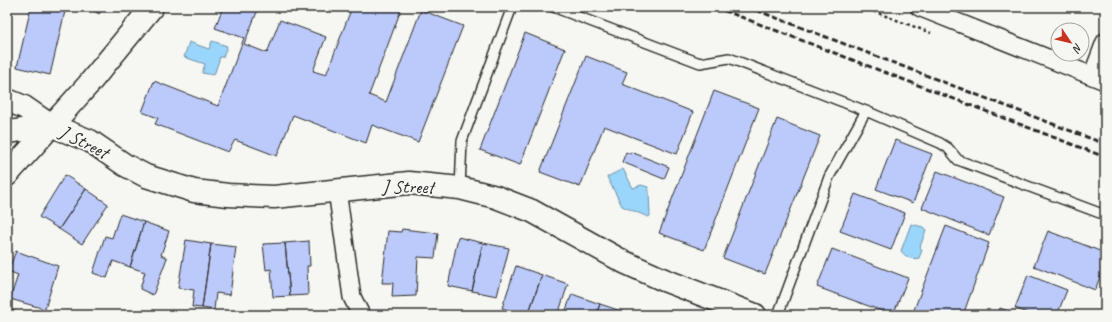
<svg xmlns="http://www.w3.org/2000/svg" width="1112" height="322" font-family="Caveat,sans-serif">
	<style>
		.water { fill: #9ad6fb; stroke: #6e92a8 }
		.building { fill: #bbcafa; stroke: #2b2b2b }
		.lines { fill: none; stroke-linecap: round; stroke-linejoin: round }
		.lane-casing { stroke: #2b2b2b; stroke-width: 12 }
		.street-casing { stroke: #2b2b2b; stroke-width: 20 }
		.secondary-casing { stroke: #2b2b2b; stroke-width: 25 }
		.path { stroke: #2b2b2b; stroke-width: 2.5; stroke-dasharray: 3 3; stroke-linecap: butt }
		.lane { stroke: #f6f6f2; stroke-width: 9 }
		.street { stroke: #f6f6f2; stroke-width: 17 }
		.secondary { stroke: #f6f6f2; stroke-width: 22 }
		.rail { stroke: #2b2b2b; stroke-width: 3; stroke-dasharray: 6 3; stroke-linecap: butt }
		.labels { text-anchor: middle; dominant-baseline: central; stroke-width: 4; stroke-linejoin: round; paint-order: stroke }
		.street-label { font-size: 19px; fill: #2b2b2b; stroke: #f6f6f2 }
	</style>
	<rect width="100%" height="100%" fill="#f6f6f2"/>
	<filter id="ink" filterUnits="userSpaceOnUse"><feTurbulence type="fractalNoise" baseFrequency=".025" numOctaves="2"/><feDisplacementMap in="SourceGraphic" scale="8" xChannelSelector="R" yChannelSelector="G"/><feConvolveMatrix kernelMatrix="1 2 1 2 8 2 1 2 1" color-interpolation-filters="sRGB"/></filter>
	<g filter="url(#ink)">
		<!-- water -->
		<path class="water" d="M212,41L227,46L223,57H220L214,75L202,73L205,64L184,57L189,42L209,49Z
			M623,169L633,188L641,185L648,187L649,191L650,216L648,217L622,206L607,177Z
			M911,224L923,227L926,230L920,247L922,250L919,258C911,260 906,257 901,251Z"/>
		<!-- building -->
		<path class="building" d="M31,7H66L50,75L17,67Z
			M88,7H104L99,14Z
			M223,7H259L244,44L267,53L280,20L326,37L313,71L326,75L352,7H402L369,95L386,102L421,10L463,26L418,142L372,125L366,143L293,115L277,156L235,140L228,152L155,124L158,118L142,112L154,81L218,106L244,38L215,28Z
			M525,33L565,49L520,165L480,150Z
			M586,56L627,72L622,84L693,112L677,154L604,126L580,187L540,172Z
			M714,91L759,108L704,250L659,233Z
			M777,119L820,136L765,274L723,258Z
			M895,140L932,154L913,203L876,189Z
			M626,152L630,154L631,152L669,167L664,179L622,162Z
			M937,171L1004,197L989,235L922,208Z
			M65,175L86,189L59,229L39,217Z
			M86,189L108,204L82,244L59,229Z
			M855,194L905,213L891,250L840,231Z
			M120,214L144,222L130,267L113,261L107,278L93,273L105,236L112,238Z
			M144,222L169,231L161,255L167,258L153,295L140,289L145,272L130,267Z
			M946,226L989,243L963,315H912Z
			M402,229L438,233L435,258L418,257L416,296L392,297L393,283H382L388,231L401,232Z
			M1048,231L1105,253V264L1095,290L1034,266Z
			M458,237L483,243L472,291L448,286Z
			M186,240L211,244L202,308L192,307L194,290L178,288Z
			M309,241L310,266H307L308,295L290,296L285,243Z
			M285,243L290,296L273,297L271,269L266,270L263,244Z
			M483,243L509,248L497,296L472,291Z
			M211,244L236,247L230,295L216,293L214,310L202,308Z
			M832,249L908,278L893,315L817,287Z
			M16,251L58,266L45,309L10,299L18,275L8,271Z
			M516,266L542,275L528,315H523L502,308Z
			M542,275L568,284L558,315H528Z
			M1028,275L1067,290L1057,315H1032L1015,308Z
			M572,294L600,304L596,315H564Z
			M600,304L624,312L623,315H596Z
			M1000,308L1016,314L1015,315H997Z
			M7,309L27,315H7Z"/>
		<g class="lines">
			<defs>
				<path id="lane" d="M553,7L700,63L729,58L866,111L940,143L948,148L958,160L1105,215
					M460,188L462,141L512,7
					M778,315L829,177L866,111"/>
				<path id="street" d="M919,7L1105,81
					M1092,76L1105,42
					M337,190L352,297L361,315"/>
				<path id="secondary" d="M7,100L24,107L50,125L90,141L125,165L146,176L194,191L228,195L274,197L409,183L460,188L496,197L532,211L624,262L664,280L755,315
					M7,131L10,132L50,125
					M7,175L88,85L152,7"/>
			</defs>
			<!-- lane casing -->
			<use href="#lane" class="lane-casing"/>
			<!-- street casing -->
			<use href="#street" class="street-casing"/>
			<!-- secondary casing -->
			<use href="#secondary" class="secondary-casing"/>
			<!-- path -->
			<path class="path" d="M862,7L931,33"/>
			<!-- lane -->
			<use href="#lane" class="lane"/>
			<!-- street -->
			<use href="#street" class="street"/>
			<!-- secondary -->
			<use href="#secondary" class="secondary"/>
			<!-- rail -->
			<path class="rail" d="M715,7L1105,157
				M748,7L1105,144"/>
		</g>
	</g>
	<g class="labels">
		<!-- street labels -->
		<g class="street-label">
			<text transform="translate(84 142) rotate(27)">J Street</text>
			<text x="408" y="187">J Street</text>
		</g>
	</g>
	<!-- margin -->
	<rect width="1112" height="322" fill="none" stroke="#f6f6f2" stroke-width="24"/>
	<rect x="12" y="12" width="1088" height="298" fill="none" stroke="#2b2b2b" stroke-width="1.5" filter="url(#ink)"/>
	<!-- north arrow -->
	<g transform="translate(1070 42) rotate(125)"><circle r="19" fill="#f6f6f2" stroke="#a5a5a2"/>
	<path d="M0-3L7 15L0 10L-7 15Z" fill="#c8321e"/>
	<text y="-6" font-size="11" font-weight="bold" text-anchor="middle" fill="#2b2b2b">N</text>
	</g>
</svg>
